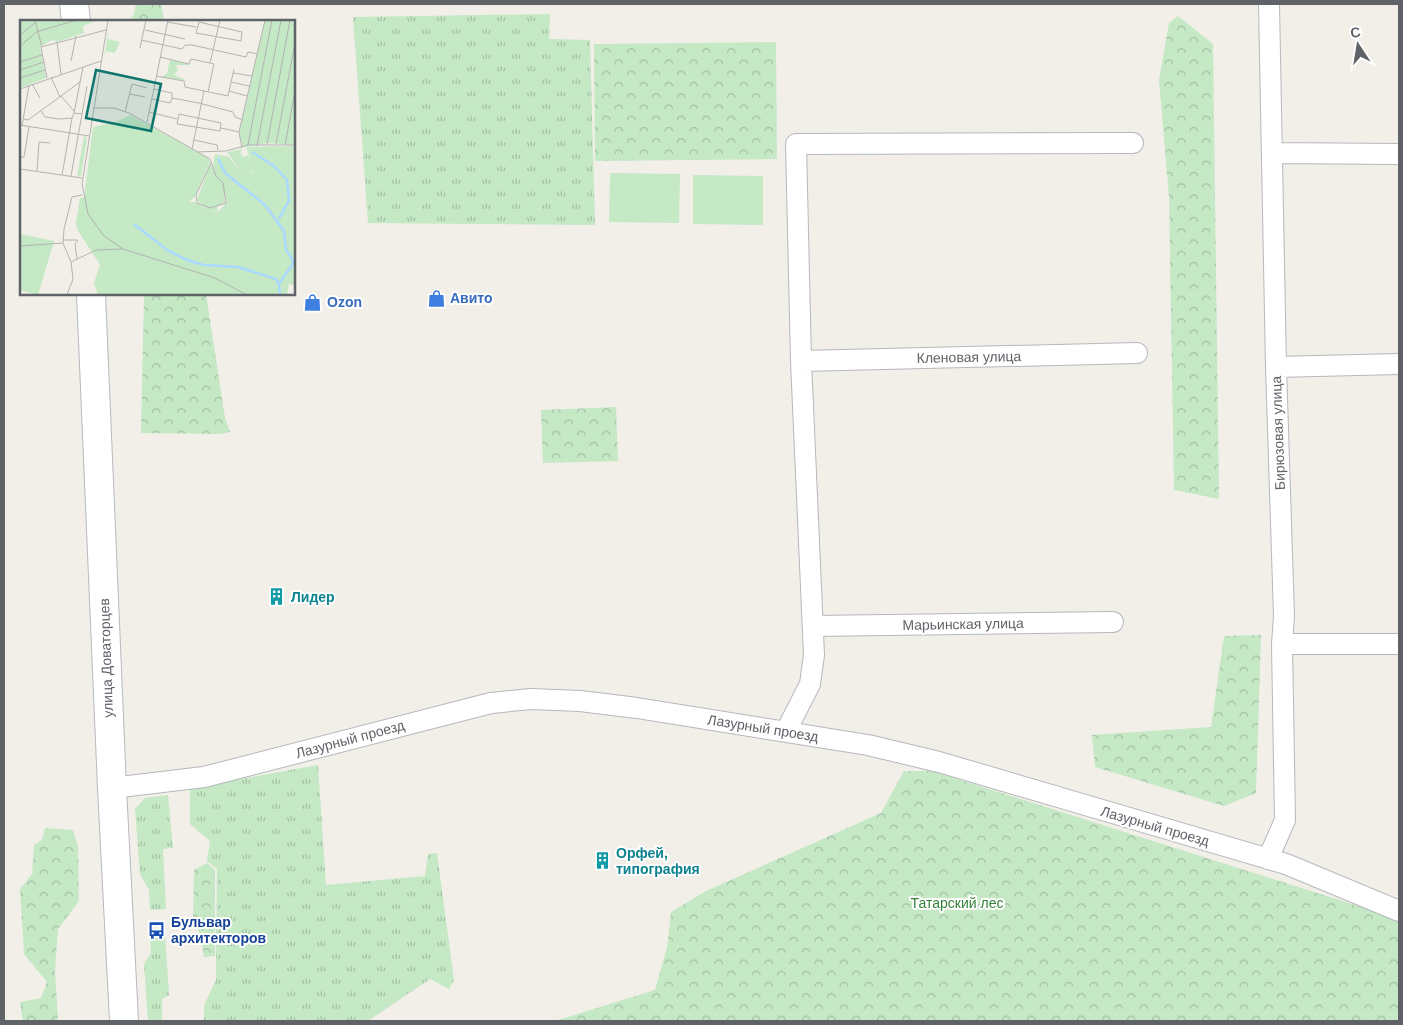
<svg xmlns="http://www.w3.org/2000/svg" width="1403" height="1025" font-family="Helvetica,sans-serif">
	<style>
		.grass { fill: url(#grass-tufts) }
		.forest { fill: url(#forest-crowns) }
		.pitch { fill: #c5e8c5 }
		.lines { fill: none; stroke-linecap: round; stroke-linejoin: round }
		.street-casing { stroke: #b5b8bc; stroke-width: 22 }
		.secondary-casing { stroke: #b6babf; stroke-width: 30 }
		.street { stroke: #fff; stroke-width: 20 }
		.secondary { stroke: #fff; stroke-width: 28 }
		.labels { text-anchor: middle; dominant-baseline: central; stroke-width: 4; stroke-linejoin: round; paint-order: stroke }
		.shop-label { font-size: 14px; font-weight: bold; fill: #366cbe; stroke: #fff; text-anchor: start }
		.street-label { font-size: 14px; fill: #5f6368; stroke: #fff }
		.culture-label { font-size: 14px; font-weight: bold; fill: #0d838f; stroke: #fff; text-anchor: start }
		.park-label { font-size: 14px; fill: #348238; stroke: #fff }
		.transit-label { font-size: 14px; font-weight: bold; fill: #164399; stroke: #fff; text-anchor: start }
		.inset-river { fill: none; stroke: #aadaff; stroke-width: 2.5 }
		.inset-road { fill: none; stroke: #b3b3b1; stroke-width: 1 }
		.view { fill: #0f766e; fill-opacity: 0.15; stroke: #0f766e; stroke-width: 2.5 }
		.inset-edge { fill: none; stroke: #5f6368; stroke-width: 2.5 }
	</style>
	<defs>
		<pattern id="grass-tufts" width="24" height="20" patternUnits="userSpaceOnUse" patternTransform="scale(1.25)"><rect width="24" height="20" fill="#c5e8c5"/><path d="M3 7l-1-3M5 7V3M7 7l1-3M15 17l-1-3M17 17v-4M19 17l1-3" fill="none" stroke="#a3c0a4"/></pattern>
		<pattern id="forest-crowns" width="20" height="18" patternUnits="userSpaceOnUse" patternTransform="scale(1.25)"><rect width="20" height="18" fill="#c5e8c5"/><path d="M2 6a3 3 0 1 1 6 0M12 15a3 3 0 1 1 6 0" fill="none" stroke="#a3c0a4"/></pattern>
	</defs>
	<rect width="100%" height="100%" fill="#f1efe8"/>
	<!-- grass -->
	<path class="grass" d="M550,14L549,39L590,40L595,225L368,223L353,17Z
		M318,765L326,885L425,876L428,854L437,853L454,980L449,989L430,979L368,1021H204V1005L216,980L217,869L207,861L210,841L190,824V788Z
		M168,795L173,848L163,849L166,909L150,910L149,890L140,874L135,809L145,798Z
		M165,933L169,995L162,999V1021H148L144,964L151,953L150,934Z"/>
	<!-- forest -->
	<path class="forest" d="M136,4H161L164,21H129L134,14Z
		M1178,16L1213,44L1219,499L1174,490L1169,197L1159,80L1169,23Z
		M776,42L777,159L595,161L594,44Z
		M144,294H206L225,418L230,432L220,434L141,433Z
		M616,407L618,461L543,463L541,410Z
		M1261,635L1256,793L1224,806L1095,767L1092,735L1211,727L1224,636Z
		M904,771H932L1358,906L1399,921V1021H555L655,990L667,948L671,912L706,891L881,813Z
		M45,828L73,830L78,847L79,901L58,929L55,970L58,1021H23L20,1002L41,998L47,982L24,954L20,889L32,874L34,845L42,840Z
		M207,863L215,870V956L204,957L201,937L193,918L194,870Z"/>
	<!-- pitch -->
	<path class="pitch" d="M610,173L680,174L679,223L609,222Z
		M693,175L763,176V225L693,224Z"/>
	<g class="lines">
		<defs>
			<path id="street" d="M1272,153L1399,154
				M801,361L1137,353
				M1276,367L1399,364
				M813,626L1113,622
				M1282,644H1399
				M786,731L810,684L814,655L801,361L796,144L1133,143
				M112,788L204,777L491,703L531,699L580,701L637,708L868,745L939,762L1286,864L1399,911
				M1268,859L1285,820L1282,644L1284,616L1276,367L1269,4"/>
			<path id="secondary" d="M74,4L76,21
				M91,294L112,788L124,1021"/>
		</defs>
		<!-- street casing -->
		<use href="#street" class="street-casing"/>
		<!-- secondary casing -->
		<use href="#secondary" class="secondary-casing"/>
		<!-- street -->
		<use href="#street" class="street"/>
		<!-- secondary -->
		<use href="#secondary" class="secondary"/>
	</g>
	<!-- icons -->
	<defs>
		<symbol id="shop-bare" viewBox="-9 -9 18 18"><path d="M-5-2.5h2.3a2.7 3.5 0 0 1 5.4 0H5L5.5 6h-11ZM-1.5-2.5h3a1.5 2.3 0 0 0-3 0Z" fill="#3f7fe0" stroke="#fff" stroke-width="2.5" paint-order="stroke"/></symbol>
		<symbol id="building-bare" viewBox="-9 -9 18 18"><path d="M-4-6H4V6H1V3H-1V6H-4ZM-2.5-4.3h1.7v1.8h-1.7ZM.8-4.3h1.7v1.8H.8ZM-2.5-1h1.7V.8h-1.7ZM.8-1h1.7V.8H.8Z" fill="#0f9aa8" stroke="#fff" stroke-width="2.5" paint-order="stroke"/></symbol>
		<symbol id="bus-bare" viewBox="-9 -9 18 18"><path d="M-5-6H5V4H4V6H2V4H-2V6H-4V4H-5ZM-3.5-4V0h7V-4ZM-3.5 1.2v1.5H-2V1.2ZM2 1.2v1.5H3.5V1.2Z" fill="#1a4fb4" stroke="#fff" stroke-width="2.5" paint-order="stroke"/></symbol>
	</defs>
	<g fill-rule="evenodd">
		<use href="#shop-bare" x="424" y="286" width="25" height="25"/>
		<use href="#shop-bare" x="300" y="290" width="25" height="25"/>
		<use href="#building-bare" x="264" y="584" width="25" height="25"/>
		<use href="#building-bare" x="590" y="848" width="25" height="25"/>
		<use href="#bus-bare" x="144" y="918" width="25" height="25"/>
	</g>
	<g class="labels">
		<!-- shop labels -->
		<g class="shop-label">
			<text x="450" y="298">Авито</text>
			<text x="327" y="302">Ozon</text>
		</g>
		<!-- street labels -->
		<g class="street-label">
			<text transform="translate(969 357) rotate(-1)">Кленовая улица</text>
			<text transform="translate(1278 433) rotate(-92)">Бирюзовая улица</text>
			<text transform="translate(963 624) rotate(-1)">Марьинская улица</text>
			<text transform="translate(106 658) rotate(-92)">улица Доваторцев</text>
			<text transform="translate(763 728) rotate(9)">Лазурный проезд</text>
			<text transform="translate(350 739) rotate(-15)">Лазурный проезд</text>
			<text transform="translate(1155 826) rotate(16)">Лазурный проезд</text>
		</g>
		<!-- culture labels -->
		<g class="culture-label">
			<text x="291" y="597">Лидер</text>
			<text x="616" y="853">Орфей,<tspan x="616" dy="16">типография</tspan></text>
		</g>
		<!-- park labels -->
		<g class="park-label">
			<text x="957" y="903">Татарский лес</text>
		</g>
		<!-- transit labels -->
		<g class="transit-label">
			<text x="171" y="922">Бульвар<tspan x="171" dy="16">архитекторов</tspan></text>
		</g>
	</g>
	<!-- overview -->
	<g transform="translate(20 20)">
		<rect width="275" height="275" fill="#f1efe8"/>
		<path d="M89,8L88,19L100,22L95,33L86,31L84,38ZM150,40L171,45H156L158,50L154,55L168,61L142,57L147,53ZM223,129L220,132L223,137L228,135L234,150L224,155L207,132Z" fill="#c5e8c5"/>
		<path d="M110,95L188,138L190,142L175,177L169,182H176L193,192H198L207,182L193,146L195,134L209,137L224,155L234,151L226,127L275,126V266L269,264L267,275H78L74,263L80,245L57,209L56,202L60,178H64L73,107L96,102ZM64,116L67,118L61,156L57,157Z" fill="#c5e8c5"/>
		<path d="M0,0H78L63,6L64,13L36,22L34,19L20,27L26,58L0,68ZM245,0H275V125L248,123L223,127L219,115ZM190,144L202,162L205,183L197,186L198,191L192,192L177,180ZM0,214L34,221L18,275L0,270Z" fill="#c5e8c5"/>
		<path class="inset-river" d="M232,132L254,146L267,160L269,180L259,199M198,138L205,153L245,185L264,211L266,230L274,242L259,264L260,275M114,204L147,230L167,240L184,245L218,247L256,259L259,264"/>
		<path class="inset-road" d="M15,0L22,27M88,0L62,164L68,194L84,216L103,229L195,258L227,275M147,2L176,7M179,2L222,12L221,21L176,13ZM125,10L165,19M19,11L57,0M0,15L16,2M121,20L162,29L165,25H172L226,37L228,32L238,34M37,22L41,54M0,26L19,10M120,28L126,0M140,37L169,44L171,39L190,43M51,41L56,16M0,42L22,35M0,50L24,42M213,53L232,56M136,56L164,61L165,67L208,76L214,49M31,57L40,77M0,58L25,50M27,58L21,27L86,10M211,62L229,66M12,64L20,78M0,69L81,41M134,69L152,73V78M209,71L227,76M188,72L194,44L190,43L200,0M110,74L125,77M41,76L54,91M132,79L150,83L152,78L179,83L213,92L215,97L223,100M73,88H94L109,93L190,139L196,156L203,163L206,183L190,188L177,183L176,175L191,143M21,91L25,97L39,99L52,98L54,93M105,92L112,64L127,68M129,92L157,99M62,94L54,93L63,47M159,94L201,103L200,111L157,104ZM4,99L8,100L60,62M127,102L148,0M0,105L69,116M2,106L9,65M201,108L219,112M174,120L197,125L198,130M247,124L270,0M256,124L275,23M228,125L252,0M265,125L275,71M237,126L261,0M222,128L219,112L245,0M172,129L184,71M177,132L206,131L228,125H275M1,137H4L9,107M0,149L62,158M17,151L19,122L30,123M42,155L52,98M51,156L67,66M43,220H58L55,224L57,239M0,226L43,223M51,242L76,230L102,229M47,275L53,259L51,242L43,223L44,209L52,177L62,175"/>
		<path class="view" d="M76,50L141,64L131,111L66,98Z"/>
		<rect width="275" height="275" class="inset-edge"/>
	</g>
	<!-- border -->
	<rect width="1403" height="1025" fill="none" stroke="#5f6368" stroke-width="10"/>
	<!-- north arrow -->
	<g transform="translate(1358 45) rotate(348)" stroke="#ffffff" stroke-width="4" paint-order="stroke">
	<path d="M0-4L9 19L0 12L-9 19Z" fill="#5f6368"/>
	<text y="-8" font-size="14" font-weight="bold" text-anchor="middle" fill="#5f6368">С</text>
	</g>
</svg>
